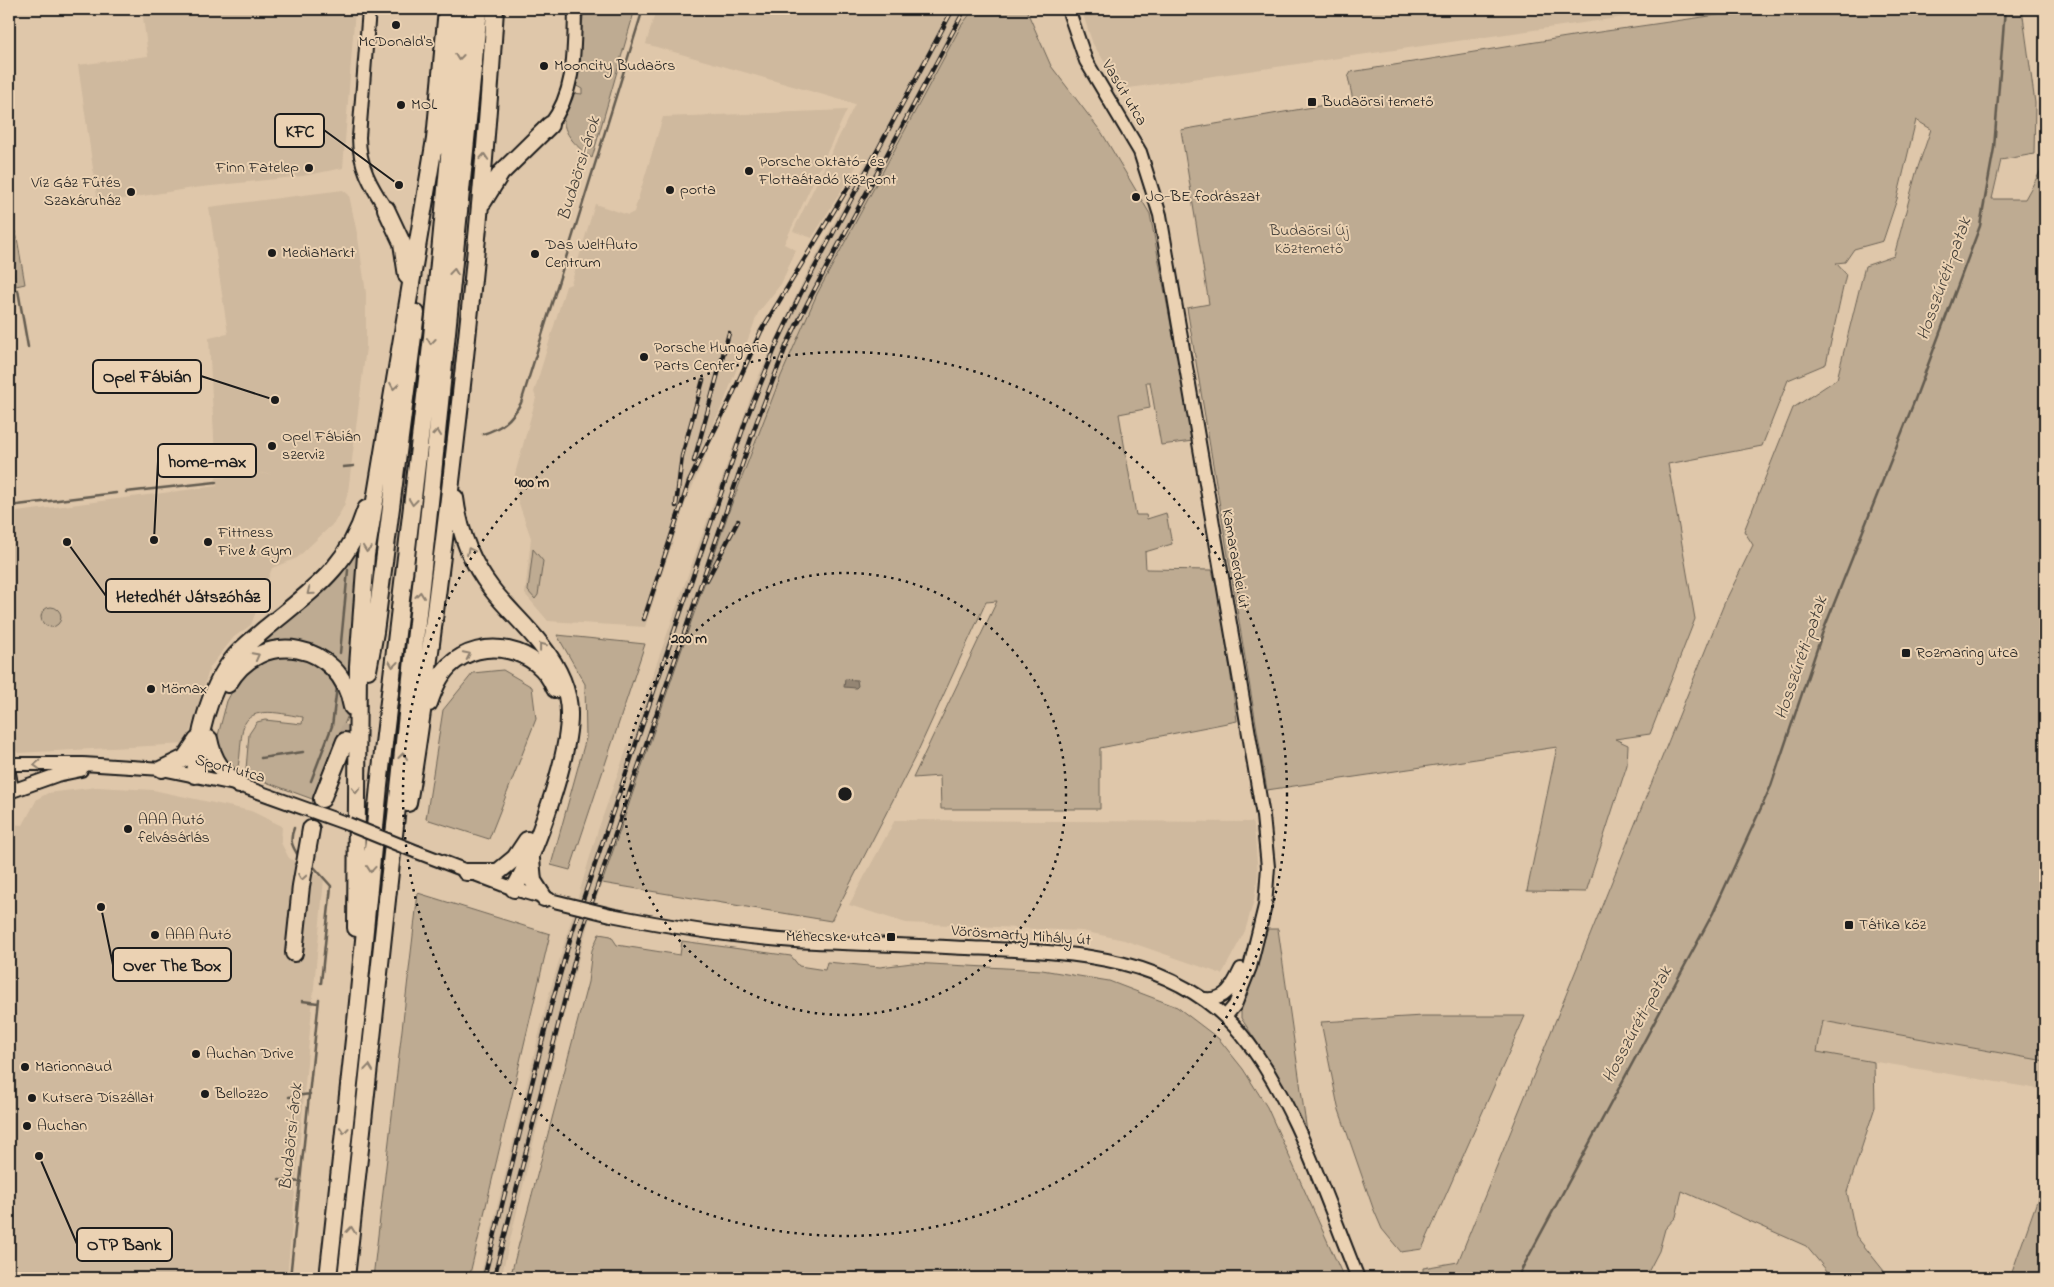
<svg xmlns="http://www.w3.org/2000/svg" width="2054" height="1287" font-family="'Indie Flower',sans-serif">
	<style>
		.built { fill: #cfb99e }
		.green { fill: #beab92; stroke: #6d6457 }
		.water { fill: #948573; stroke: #645b50 }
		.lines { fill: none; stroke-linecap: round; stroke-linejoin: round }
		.stream { stroke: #645b50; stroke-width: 2.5 }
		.highway-tunnel { stroke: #b8a58e; stroke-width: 16; stroke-dasharray: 16 8; stroke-linecap: butt }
		.secondary-casing { stroke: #1c1c1c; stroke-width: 16 }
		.highway-casing { stroke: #1c1c1c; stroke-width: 20 }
		.secondary { stroke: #ebd2b3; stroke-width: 12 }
		.highway { stroke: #ebd2b3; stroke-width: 16 }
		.rail-casing { stroke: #1c1c1c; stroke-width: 4.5 }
		.rail { stroke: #ebd2b3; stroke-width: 2.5; stroke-dasharray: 8; stroke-linecap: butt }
		.secondary-bridge-casing { stroke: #1c1c1c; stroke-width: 16; stroke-linecap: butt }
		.secondary-bridge { stroke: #ebd2b3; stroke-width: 12 }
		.oneway { stroke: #8e806f }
		.ring { fill: none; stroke: #1c1c1c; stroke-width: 2.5; stroke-dasharray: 2.5 5 }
		.poi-dot { fill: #1c1c1c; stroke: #ebd2b3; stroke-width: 2 }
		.labels { text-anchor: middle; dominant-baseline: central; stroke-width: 4; stroke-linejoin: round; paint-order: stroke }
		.poi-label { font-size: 16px; fill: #1c1c1c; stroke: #ebd2b3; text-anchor: start }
		.street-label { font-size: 16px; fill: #1c1c1c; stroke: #ebd2b3 }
		.park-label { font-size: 16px; fill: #44403a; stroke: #ebd2b3 }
		.water-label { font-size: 18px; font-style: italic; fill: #46413a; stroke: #ebd2b3 }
		.centre { fill: #1c1c1c; stroke: #ebd2b3; stroke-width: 2.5 }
		.ring-label { font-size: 15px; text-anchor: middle; font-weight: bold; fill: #1c1c1c; stroke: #ebd2b3; stroke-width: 4; stroke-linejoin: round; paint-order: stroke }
		.leader { fill: none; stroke: #1c1c1c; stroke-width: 2 }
		.callout-dot { fill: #1c1c1c; stroke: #ebd2b3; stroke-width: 2 }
		.callout { fill: #ebd2b3; stroke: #1c1c1c; stroke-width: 2 }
		.callout-label { font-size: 18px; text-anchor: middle; font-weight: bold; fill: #1c1c1c }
	</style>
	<rect width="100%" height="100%" fill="#dfc7aa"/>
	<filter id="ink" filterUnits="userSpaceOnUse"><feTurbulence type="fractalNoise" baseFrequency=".02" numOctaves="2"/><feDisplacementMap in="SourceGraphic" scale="10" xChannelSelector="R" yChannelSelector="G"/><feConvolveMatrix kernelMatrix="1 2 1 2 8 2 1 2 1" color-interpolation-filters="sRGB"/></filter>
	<g filter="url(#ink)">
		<!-- built -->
		<path class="built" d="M142,9H355L343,168L303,176L193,188L98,203L78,65L148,56Z
			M656,9H974L961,26L817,294L781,376L729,511L589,921L566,1006L501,1278H480L547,1001L598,830L756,382L802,283L867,160L862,157L812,238L793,231L855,104L646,44Z
			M1081,9H1680L1122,89L1093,44Z
			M847,110L784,244L796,250L781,284L758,313L724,402L700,452L706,455L686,501L645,627L548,621L525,594L531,538L516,495L515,474L536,398L534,392L566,286L571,284L595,204L628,215L634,212L663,117Z
			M343,190L349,195L358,238L366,293V347L348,492L344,506L334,523L297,558L272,568L251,625L234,637L210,667L186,744L18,753L9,744V513L217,486L216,478L270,473L216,477L209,338L228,334L209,207Z
			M97,787L153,790L251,811L282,826L281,843L289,858L324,879L287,1278H9V824L23,825L37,799L48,793Z
			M895,820L1252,822L1254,825L1258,875L1254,900L1245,931L1222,974L1124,940L1082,931L906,923L849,905Z
			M1823,1020L2045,1061V1090L1817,1052Z"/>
		<!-- green -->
		<path class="green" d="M584,9H635L592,158C579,149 561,133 564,116C566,108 571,101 573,93L582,94V89L575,85Z
			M974,9H1026L1051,66L1102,133L1150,214L1193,441L1161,445L1150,382H1146L1150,408L1119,414L1136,515H1146L1147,519L1166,513L1172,544L1145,552L1146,569L1212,570L1221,604L1237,721L1100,748V809H941L940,776L913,778L997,601L986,602L917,753L831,921L602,883L729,511L781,376L817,294L961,26Z
			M1758,9H2022L2035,103L2034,154L2001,160L1992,199H2025L2045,163V1061L1823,1021L1817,1052L1874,1062L1875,1107L1847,1192L1856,1236L1884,1271L1881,1278H1833L1806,1246L1682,1191L1676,1217L1665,1229L1659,1251L1645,1278H1423V1268L1458,1262L1724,604L1753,545L1744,531L1793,408L1837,379L1865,266L1894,256L1916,173L1931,129L1916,120L1897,199L1883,241L1854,249L1845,262L1836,263L1846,274L1826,364L1788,380L1762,446L1668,464L1695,619L1650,734L1615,739L1628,745L1627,765L1586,892L1527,891L1557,747L1267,790L1187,308L1209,304L1181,130L1353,100L1348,77L1351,72L1579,35Z
			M16,232L25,284L16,286L9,233Z
			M358,544H360L352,684L279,645L223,687L227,675Z
			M533,549L543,561L538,595L535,599L528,591Z
			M41 617a10 10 0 1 1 20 0a10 10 0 1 1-20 0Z
			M557,635L645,644L570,870L551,865L586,738L585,684Z
			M304,656L333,673L349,712L315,800L252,777L246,769L249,734L257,722L265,720L302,724L303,717C285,715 250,703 243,728C240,740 241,754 238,767L232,771L228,769L216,743L227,701L240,677L268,657Z
			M503,670L532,687L536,719L489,839L426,819L443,710L473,673Z
			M418,893L550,934L469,1278H373Z
			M1268,929H1278L1308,1139L1276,1071L1241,1018V1008Z
			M599,934L611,936L617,945L680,955L682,941L791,956L799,966L825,970L827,962L880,967L912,963L1042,970L1109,981L1177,1007L1219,1039L1243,1069L1267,1107L1344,1278H510L588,982L592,950Z
			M1423,1016H1525L1422,1249L1401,1252L1382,1229L1373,1208L1338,1107L1321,1022Z
			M2045,1178V1278H2010L2044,1181Z"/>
		<!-- water -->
		<path class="water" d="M845,679L857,680L858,686L856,688L844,687Z"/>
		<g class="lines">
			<!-- stream -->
			<path class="stream" d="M9,290H18L28,347
				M483,434C502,428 511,420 521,403L643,9
				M343,467L354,466
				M126,492L216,482
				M9,506L116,493
				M340,653L348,570
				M261,758L303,752
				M311,781L332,726L337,687
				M294,828C289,841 292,846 299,857L295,864
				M314,867L331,886L321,983
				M302,1001L318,1003
				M289,1097L310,1094
				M279,1180L301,1182
				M290,1278L319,999
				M1517,1278L1713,913L1771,786L1822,634L1914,402L1980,226L1994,148L2005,9"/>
			<!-- highway-tunnel -->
			<path class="highway-tunnel" d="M345,741L356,706"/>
			<defs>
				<path id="secondary" d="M369,9L359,137C359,166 371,186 386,209
					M1068,9L1086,61L1140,152L1160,215L1263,816L1268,867L1265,906L1250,967L1235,1005L1225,1017
					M550,125C576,91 574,50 575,9
					M9,764H83L162,769L239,785L348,824
					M9,773L11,784L9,793
					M9,792L57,775L81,770
					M417,852L514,889L549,899
					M611,915C672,927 733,937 795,941C853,944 910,945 967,948C1066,952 1173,952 1242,1035C1295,1100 1326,1200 1358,1278
					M1205,999C1226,1001 1233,986 1241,969"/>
				<path id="highway" d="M434,150L447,9
					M483,202L501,173L550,125
					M386,209L402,243L407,276
					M455,498C459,530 471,562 491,588C506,608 526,625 541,645C556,664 569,688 569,713C570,756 536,852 514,889
					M368,670L375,632L416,313
					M228,684C261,627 341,642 352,707
					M429,703C434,689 439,676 449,666C482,635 539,647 555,689
					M209,739C213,760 222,772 239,785
					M162,769L185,758L197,740
					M195,775C198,738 208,691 232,660C241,648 254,639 265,629C312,590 347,569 366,509
					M322,799L345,741
					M408,803C423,718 432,633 443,548C465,369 484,189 495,9
					M531,859L533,881L544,898
					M466,872H498L515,858L527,840
					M356,928L358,666L366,555L435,139
					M294,953L301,886L311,829
					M328,1278L357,1012L379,786L432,337L463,9
					M346,1278L432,484L479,9"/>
			</defs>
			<!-- secondary casing -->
			<use href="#secondary" class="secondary-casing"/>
			<!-- highway casing -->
			<use href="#highway" class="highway-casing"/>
			<!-- secondary -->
			<use href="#secondary" class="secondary"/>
			<!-- highway -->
			<use href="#highway" class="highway"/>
			<defs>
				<path id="rail" d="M694,461L729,333
					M676,506L682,456L703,380
					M707,580L738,521
					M644,619L689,482L700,459L730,400L761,331L855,176
					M484,1278L551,1006L573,929L747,417L778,341L800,295L953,9
					M494,1278L582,931L757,421L787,344L809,300L965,9"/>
			</defs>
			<!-- rail casing -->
			<use href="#rail" class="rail-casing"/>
			<!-- rail -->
			<use href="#rail" class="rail"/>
			<defs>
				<path id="secondary-bridge" d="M348,824L417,852
					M554,901L611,915"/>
			</defs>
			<!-- secondary-bridge casing -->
			<use href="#secondary-bridge" class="secondary-bridge-casing"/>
			<!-- secondary-bridge -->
			<use href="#secondary-bridge" class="secondary-bridge"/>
		</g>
		<!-- one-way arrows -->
		<defs><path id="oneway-chevron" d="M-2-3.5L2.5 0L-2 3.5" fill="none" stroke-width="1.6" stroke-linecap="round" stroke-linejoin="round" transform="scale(1.25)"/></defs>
		<g class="oneway">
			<use href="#oneway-chevron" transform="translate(459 57) rotate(96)"/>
			<use href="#oneway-chevron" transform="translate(484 157) rotate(-86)"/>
			<use href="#oneway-chevron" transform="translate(454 272) rotate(-84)"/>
			<use href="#oneway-chevron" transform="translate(431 341) rotate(96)"/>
			<use href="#oneway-chevron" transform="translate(394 386) rotate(99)"/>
			<use href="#oneway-chevron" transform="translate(437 433) rotate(-84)"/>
			<use href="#oneway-chevron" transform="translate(413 502) rotate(97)"/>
			<use href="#oneway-chevron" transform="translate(367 549) rotate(98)"/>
			<use href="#oneway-chevron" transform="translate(470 551) rotate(-115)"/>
			<use href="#oneway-chevron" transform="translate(310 592) rotate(141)"/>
			<use href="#oneway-chevron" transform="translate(420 595) rotate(-84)"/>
			<use href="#oneway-chevron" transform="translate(542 646) rotate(-128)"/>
			<use href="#oneway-chevron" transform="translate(467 655) rotate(-26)"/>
			<use href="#oneway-chevron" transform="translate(256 656) rotate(-28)"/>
			<use href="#oneway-chevron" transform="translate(393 664) rotate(97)"/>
			<use href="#oneway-chevron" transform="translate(403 756) rotate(-84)"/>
			<use href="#oneway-chevron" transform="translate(37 765) rotate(178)"/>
			<use href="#oneway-chevron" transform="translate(356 790) rotate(90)"/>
			<use href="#oneway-chevron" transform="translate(371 869) rotate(95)"/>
			<use href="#oneway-chevron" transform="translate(302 877) rotate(99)"/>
			<use href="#oneway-chevron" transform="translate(369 1068) rotate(-84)"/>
			<use href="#oneway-chevron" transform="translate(344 1130) rotate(96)"/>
			<use href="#oneway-chevron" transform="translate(351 1230) rotate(-84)"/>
		</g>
	</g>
	<!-- distance rings -->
	<g class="ring">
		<circle cx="845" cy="794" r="221"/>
		<circle cx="845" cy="794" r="442"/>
	</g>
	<!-- markers -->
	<g class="poi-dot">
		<circle cx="396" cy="25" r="5"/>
		<circle cx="544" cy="66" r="5"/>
		<rect x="1307" y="97" width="10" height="10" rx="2.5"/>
		<circle cx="401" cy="105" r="5"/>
		<circle cx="309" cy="168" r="5"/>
		<circle cx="749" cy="171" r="5"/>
		<circle cx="670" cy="190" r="5"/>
		<circle cx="131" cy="192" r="5"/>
		<circle cx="1136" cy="197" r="5"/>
		<circle cx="272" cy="253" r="5"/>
		<circle cx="535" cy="254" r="5"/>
		<circle cx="644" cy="357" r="5"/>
		<circle cx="272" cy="446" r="5"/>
		<circle cx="208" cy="542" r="5"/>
		<rect x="1901" y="648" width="10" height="10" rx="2.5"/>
		<circle cx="151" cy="689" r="5"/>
		<circle cx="128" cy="829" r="5"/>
		<rect x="1844" y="920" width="10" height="10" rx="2.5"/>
		<circle cx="155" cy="935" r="5"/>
		<rect x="886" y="932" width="10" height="10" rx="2.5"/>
		<circle cx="196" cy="1054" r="5"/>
		<circle cx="25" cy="1067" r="5"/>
		<circle cx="205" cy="1094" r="5"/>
		<circle cx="32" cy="1098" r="5"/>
		<circle cx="27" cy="1126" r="5"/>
	</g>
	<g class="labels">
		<!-- poi labels -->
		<g class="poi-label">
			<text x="396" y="42" text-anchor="middle">McDonald's</text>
			<text x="554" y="66">Mooncity Budaörs</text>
			<text x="1322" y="102">Budaörsi temető</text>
			<text x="411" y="105">MOL</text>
			<text x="759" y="162">Porsche Oktató- és<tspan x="759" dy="18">Flottaátadó Központ</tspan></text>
			<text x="299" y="168" text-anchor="end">Finn Fatelep</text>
			<text x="121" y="183" text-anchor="end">Víz Gáz Fűtés<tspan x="121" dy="18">Szakáruház</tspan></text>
			<text x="680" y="190">porta</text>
			<text x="1146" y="197">JO-BE fodrászat</text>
			<text x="545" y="245">Das WeltAuto<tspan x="545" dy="18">Centrum</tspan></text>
			<text x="282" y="253">MediaMarkt</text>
			<text x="654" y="348">Porsche Hungaria<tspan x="654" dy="18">Parts Center</tspan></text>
			<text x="282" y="437">Opel Fábián<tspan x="282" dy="18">szerviz</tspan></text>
			<text x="218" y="533">Fittness<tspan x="218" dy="18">Five &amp; Gym</tspan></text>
			<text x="1916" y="653">Rozmaring utca</text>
			<text x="161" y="689">Mömax</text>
			<text x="138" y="820">AAA Autó<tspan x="138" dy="18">felvásárlás</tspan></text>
			<text x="1859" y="925">Tátika köz</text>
			<text x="165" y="935">AAA Autó</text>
			<text x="881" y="937" text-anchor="end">Méhecske utca</text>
			<text x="206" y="1054">Auchan Drive</text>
			<text x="35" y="1067">Marionnaud</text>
			<text x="215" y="1094">Bellozzo</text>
			<text x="42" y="1098">Kutsera Díszállat</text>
			<text x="37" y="1126">Auchan</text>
		</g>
		<!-- street labels -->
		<g class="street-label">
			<text transform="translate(1124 93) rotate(59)">Vasút utca</text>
			<text transform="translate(1235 559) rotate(80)">Kamaraerdei út</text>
			<text transform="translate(230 769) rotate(15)">Sport utca</text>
			<text transform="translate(1021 936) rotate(4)">Vörösmarty Mihály út</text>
		</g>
		<!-- park labels -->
		<g class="park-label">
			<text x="1309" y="231">Budaörsi Új<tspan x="1309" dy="18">Köztemető</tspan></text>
		</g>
		<!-- water labels -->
		<g class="water-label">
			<text transform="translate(580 169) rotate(-73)">Budaörsi-árok</text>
			<text transform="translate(1945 279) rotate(-70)">Hosszúréti-patak</text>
			<text transform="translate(1802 658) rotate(-71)">Hosszúréti-patak</text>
			<text transform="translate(1638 1025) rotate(-62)">Hosszúréti-patak</text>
			<text transform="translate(292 1137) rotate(-84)">Budaörsi-árok</text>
		</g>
	</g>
	<circle cx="845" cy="794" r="8" class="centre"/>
	<g class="ring-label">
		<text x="532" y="487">400 m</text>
		<text x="689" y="643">200 m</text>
	</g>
	<!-- callouts -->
	<path class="leader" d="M399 185L324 130M275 400L201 376M154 540L158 461M67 542L106 596M101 907L113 965M39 1156L77 1244"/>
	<g class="callout-dot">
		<circle cx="399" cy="185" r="5"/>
		<circle cx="275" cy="400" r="5"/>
		<circle cx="154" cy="540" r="5"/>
		<circle cx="67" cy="542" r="5"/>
		<circle cx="101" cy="907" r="5"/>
		<circle cx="39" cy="1156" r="5"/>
	</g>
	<g class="callout">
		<rect x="275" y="114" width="49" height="33" rx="5"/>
		<rect x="93" y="360" width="108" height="33" rx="5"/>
		<rect x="158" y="444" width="98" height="33" rx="5"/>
		<rect x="106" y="579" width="164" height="33" rx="5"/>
		<rect x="113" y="948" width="118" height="33" rx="5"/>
		<rect x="77" y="1228" width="95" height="33" rx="5"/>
	</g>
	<g class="callout-label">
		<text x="300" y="137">KFC</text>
		<text x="147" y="382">Opel Fábián</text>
		<text x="207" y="467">home-max</text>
		<text x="188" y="602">Hetedhét Játszóház</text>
		<text x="172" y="971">Over The Box</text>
		<text x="124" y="1250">OTP Bank</text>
	</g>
	<!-- margin -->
	<rect width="2054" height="1287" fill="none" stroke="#ebd2b3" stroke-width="30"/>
	<rect x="15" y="15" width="2024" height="1257" fill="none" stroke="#1c1c1c" stroke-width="2" filter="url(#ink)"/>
</svg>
